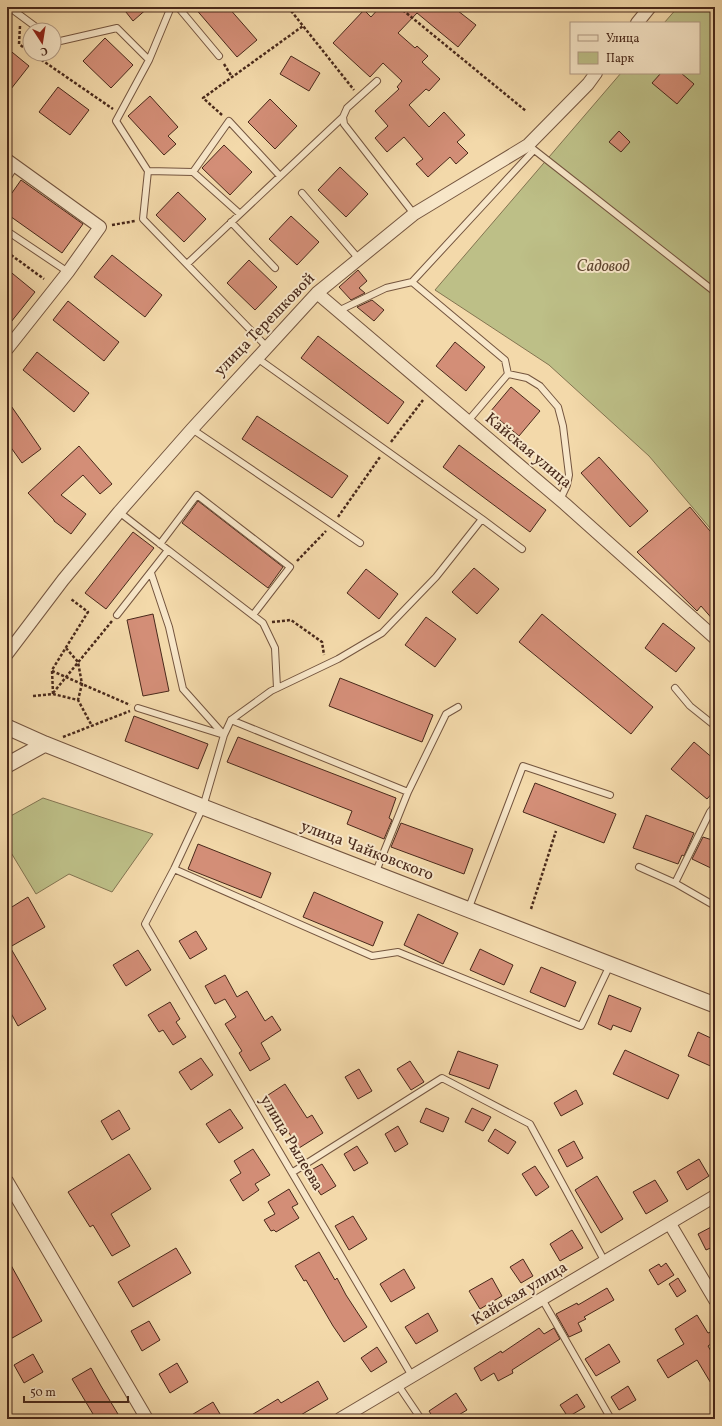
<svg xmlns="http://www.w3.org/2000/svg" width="722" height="1426" font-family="Vollkorn,serif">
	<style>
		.green { fill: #bdbf87; stroke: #837451 }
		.building { fill: #d38e77; stroke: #49291b }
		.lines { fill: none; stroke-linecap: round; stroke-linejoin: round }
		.service-casing { stroke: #74553f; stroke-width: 8 }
		.minor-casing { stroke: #74553f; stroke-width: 14 }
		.tertiary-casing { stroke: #74553f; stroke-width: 17 }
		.path { stroke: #49291b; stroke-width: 2.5; stroke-dasharray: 3 2; stroke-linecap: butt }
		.service { stroke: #f7e6c8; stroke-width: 6 }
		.minor { stroke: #f7e6c8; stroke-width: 12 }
		.tertiary { stroke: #f7e6c8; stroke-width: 15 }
		.labels { text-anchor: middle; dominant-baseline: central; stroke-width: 4; stroke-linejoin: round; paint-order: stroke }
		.park-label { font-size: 16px; font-style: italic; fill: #604731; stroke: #f7e6c8 }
		.street-label { font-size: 16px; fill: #49291b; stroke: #f7e6c8 }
	</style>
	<rect width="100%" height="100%" fill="#f3d9aa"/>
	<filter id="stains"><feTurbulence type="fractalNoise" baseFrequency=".005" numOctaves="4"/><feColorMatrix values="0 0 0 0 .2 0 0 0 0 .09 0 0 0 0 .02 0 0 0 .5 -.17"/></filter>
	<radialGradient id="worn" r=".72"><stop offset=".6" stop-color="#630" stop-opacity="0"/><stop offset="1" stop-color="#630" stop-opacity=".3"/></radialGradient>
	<!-- green -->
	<path class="green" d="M678,7H715V534L649,456L549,365L435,290L621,73H699V23H664Z
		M43,798L153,834L112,892L69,874L36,894L7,846V818Z"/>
	<!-- building -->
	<path class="building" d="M122,7H149L133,21Z
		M194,7H228L257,40L237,57Z
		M380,7H453L476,25L458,47L417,13L398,33L415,48L417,46L428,56L422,62L440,79L429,91L426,89L409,105L429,127L444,112L465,135L457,142L468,153L456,164L450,157L428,177L416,164L423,159L404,137L387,152L375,138L388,126L375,111L399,89L397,87L402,81L383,63L370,77L333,43L364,10L371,17Z
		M105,38L133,65L111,88L83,61Z
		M7,48L29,66L7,94Z
		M291,56L320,73L309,91L280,74Z
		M661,73H681L694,84L677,104L652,83Z
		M58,87L89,110L70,135L39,112Z
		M150,96L178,127L168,136L176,144L164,155L128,116Z
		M270,99L297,126L275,149L248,122Z
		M619,131L630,142L621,152L609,142Z
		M224,145L252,172L230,195L202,168Z
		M340,167L368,194L346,217L318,190Z
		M21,180L83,224L62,253L7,214V200Z
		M178,192L206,219L184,242L156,215Z
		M291,216L319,242L297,265L269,239Z
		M112,255L162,295L145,317L94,277Z
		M249,260L277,287L255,310L227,283Z
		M7,269L35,292L7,327Z
		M358,270L367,281L359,288L365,293L351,300L339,287Z
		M372,300L384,310L374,321L357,307Z
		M68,301L119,342L104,361L53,320Z
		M318,336L404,402L388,424L301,358Z
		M455,342L485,367L466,391L436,366Z
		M37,352L89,393L74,412L23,370Z
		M511,387L540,411L519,436L490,412Z
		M7,400L41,449L22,463L7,442Z
		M257,416L348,476L332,498L242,439Z
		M459,445L546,510L530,532L443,467Z
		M79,446L112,484L100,494L83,475L61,495L86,514L71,534L54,521V520L28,493Z
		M599,457L648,511L630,527L581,473Z
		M198,501L283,567L268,588L182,523Z
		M690,507L715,537V622L701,606L697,611L637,552Z
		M133,532L154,548L106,609L85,593Z
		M474,568L499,589L477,614L452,592Z
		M366,569L398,594L379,619L347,593Z
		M153,614L169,691L143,696L127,620Z
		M542,614L653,707L631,734L519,642Z
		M426,617L456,639L435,667L405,645Z
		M663,623L695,648L676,672L645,648Z
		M340,678L433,715L422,742L329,706Z
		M134,716L208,744L198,769L125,741Z
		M238,737L396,798L389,818L392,820L384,839L347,824L352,811L227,762Z
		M694,742L715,760V790L707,799L671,769Z
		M535,783L616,814L604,843L523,812Z
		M646,815L694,833L684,856L682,855L678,864L633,848Z
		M401,823L473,849L464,874L391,847Z
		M703,837L715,841V870L692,859Z
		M198,844L271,873L261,898L188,869Z
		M314,892L383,922L373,946L303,917Z
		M28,897L45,927L10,947L46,1009L18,1026L7,1006V910Z
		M418,914L458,933L443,964L404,945Z
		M196,931L207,949L190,959L179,941Z
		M480,949L513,965L504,985L470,970Z
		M138,950L151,970L126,986L113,965Z
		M541,967L576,982L565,1007L530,992Z
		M225,975L237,997L247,991L265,1021L272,1016L281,1030L261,1043L270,1059L250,1071L239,1053L242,1051L225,1024L236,1017L225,999L215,1004L205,986Z
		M609,995L641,1008L631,1032L613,1025L611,1030L598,1024Z
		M170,1002L180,1019L176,1022L186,1037L173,1045L163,1030L159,1032L148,1015Z
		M698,1032L715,1040V1068L688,1056Z
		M625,1050L679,1075L668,1099L613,1074Z
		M458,1051L498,1065L489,1089L464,1079L449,1074Z
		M201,1058L213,1075L191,1090L179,1072Z
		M410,1061L424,1082L411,1090L397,1069Z
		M359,1069L372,1091L358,1099L345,1077Z
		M285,1084L307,1118L312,1115L323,1133L299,1148L265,1097Z
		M576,1090L583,1104L561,1116L554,1103Z
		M426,1108L449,1118L443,1132L420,1122Z
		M472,1108L491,1117L483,1131L465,1122Z
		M230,1109L243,1128L219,1143L206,1124Z
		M119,1110L130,1129L112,1140L101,1121Z
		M398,1126L408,1144L395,1152L385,1134Z
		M495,1129L516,1142L508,1154L488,1141Z
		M574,1141L583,1158L567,1167L558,1150Z
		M357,1146L368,1163L354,1171L344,1154Z
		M253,1149L270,1175L255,1184L259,1190L243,1201L230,1180L241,1173L234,1161Z
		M129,1154L151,1189L111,1214L130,1246L112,1256L93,1225L90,1227L68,1192Z
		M699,1159L709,1176L687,1190L677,1172Z
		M322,1164L336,1186L321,1195L306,1173Z
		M535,1166L549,1187L536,1196L522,1174Z
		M597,1176L623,1219L601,1233L575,1190Z
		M655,1180L668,1201L646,1214L633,1192Z
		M289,1189L298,1204L292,1207L299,1218L276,1232L274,1230L271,1231L264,1220L275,1214L268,1202Z
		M353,1216L367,1239L349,1250L335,1226Z
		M715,1225V1246L706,1250L698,1234Z
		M572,1230L583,1248L560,1261L550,1244Z
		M176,1248L191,1273L133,1307L118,1282Z
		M319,1252L335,1280L337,1278L346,1295L367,1327L344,1342L333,1326L306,1280L304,1281L295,1266Z
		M7,1258L42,1321L7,1341Z
		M523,1259L533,1276L521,1283L510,1267Z
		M666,1263L674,1275L658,1285L649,1270L659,1264L661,1267Z
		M404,1269L415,1288L391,1302L380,1284Z
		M492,1278L502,1296L480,1309L469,1291Z
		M678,1278L686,1291L677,1297L669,1284Z
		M607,1288L614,1300L584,1317L586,1319L578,1323L582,1331L569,1337L556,1314L577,1303L578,1305Z
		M428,1313L438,1331L416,1344L405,1327Z
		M697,1315L708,1333L711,1332L715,1339V1341L708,1346L715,1358V1390L697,1360L668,1378L657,1360L684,1344L675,1329Z
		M149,1321L160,1340L142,1351L131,1331Z
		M539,1328L544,1334L554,1328L560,1339L512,1370L513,1373L498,1381L494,1373L481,1381L474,1368L501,1351L502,1353Z
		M609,1344L620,1362L596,1376L585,1359Z
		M377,1347L387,1362L371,1372L361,1358Z
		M33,1354L43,1372L24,1383L14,1365Z
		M177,1363L188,1382L170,1393L159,1374Z
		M91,1368L101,1386L121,1419H96L72,1379Z
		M318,1381L328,1399L294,1419H245L278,1399L281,1403Z
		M628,1386L636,1400L619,1410L611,1397Z
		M456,1393L467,1410L452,1419H434L429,1411Z
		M577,1394L585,1407L568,1417L560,1405Z
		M213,1402L223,1419H185Z"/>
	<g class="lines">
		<defs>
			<path id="service" d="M9,7L40,30
				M178,7L219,56
				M54,41L56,42L117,28L149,60L116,121L148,171L143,219L267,347
				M149,60L171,7
				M377,81L347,108L343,117L344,124L414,214
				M528,145L715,292
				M148,171L193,172L229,121L280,176
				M193,172L240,214
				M7,179L15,166
				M302,193L359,259
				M231,222L275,268
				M7,231L68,272
				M187,264L343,117
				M412,282L534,150
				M338,311L386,288L412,282L505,360L508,374L468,421
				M508,374L527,378L540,386L558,407L563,426L569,475L567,485L560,500
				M192,429L360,543
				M482,519L522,549
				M160,544L197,495L290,567L253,615
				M168,550L263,623L275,648L277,688
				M151,573L169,627L183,689L224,735L231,720L408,792L375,874
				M117,615L168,550L119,512
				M675,688L690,706L715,726
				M138,708L224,735L203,807L174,869L145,924L412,1376
				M231,720L271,691L338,659L382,633L436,577L482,519L257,358
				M408,792L446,714L458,707
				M639,867L675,883L715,906
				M174,869L372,956L398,952L581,1026L610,965
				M675,883L710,812L715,806
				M468,910L523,766L610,795
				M293,1172L442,1078L530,1124L605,1262
				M542,1299L611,1419
				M398,1385L421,1419"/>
			<path id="minor" d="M637,23L650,7
				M7,160L100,227L68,272L7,349
				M317,293L565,504L715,638
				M7,654L63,580L119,512L192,429L317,293L414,214L528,145L588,84L596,73
				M7,1181L147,1419
				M670,1224L715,1300
				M340,1419L715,1196"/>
			<path id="tertiary" d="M7,727L45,744L203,807L715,1005
				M7,765L45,744"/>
		</defs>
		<!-- service casing -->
		<use href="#service" class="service-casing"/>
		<!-- minor casing -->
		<use href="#minor" class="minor-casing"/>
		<!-- tertiary casing -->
		<use href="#tertiary" class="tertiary-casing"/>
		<!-- path -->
		<path class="path" d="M288,7L354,90
			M399,7L526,111
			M454,8L456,7
			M20,26L19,44L30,52
			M33,54L113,109
			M224,64L232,77
			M222,115L203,98L303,26
			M112,225L135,221
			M7,252L44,279
			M391,442L423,400
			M338,517L380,457
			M297,561L326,531
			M272,622L291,620L322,642L324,655
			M66,648L78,662L82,684L78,700
			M52,671L130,705
			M53,693L112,621
			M53,694L52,670L88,612L71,599
			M33,696L53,694L78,700L92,726
			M63,737L130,711
			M531,909L556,831"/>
		<!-- service -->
		<use href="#service" class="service"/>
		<!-- minor -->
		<use href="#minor" class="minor"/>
		<!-- tertiary -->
		<use href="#tertiary" class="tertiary"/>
	</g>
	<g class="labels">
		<!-- park labels -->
		<g class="park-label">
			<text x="603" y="267">Садовод</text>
		</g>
		<!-- street labels -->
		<g class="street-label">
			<text transform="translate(265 325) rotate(-46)">улица Терешковой</text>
			<text transform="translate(528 451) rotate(40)">Кайская улица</text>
			<text transform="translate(367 851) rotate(21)">улица Чайковского</text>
			<text transform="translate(291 1143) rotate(59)">улица Рылеева</text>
			<text transform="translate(520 1294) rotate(-31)">Кайская улица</text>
		</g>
	</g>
	<!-- margin -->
	<rect width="722" height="1426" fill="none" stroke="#f3d9aa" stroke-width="24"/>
	<rect x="8" y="8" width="706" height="1410" fill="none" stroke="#49291b" stroke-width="2"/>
	<rect x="12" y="12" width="698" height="1402" fill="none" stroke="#49291b"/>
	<!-- legend -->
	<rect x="570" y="22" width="130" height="52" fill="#f7e6c8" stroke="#b19a83"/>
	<rect x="578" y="35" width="20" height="6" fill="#f7e6c8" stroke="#b19a83"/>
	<text x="606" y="42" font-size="12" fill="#49291b">Улица</text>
	<rect x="578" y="52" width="20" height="12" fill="#bdbf87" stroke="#b19a83"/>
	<text x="606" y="62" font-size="12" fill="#49291b">Парк</text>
	<!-- north arrow -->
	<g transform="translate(42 42) rotate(168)"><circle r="19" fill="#f7e6c8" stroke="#b19a83"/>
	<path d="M0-3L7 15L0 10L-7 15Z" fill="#8f2418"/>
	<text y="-6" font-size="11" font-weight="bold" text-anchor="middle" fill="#49291b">С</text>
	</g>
	<!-- scale -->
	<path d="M24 1396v6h104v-6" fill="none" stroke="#49291b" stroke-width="2"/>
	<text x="30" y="1396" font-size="12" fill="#49291b" stroke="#f7e6c8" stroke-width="3" paint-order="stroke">50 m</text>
	<rect width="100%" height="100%" filter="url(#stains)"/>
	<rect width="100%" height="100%" fill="url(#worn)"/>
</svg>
